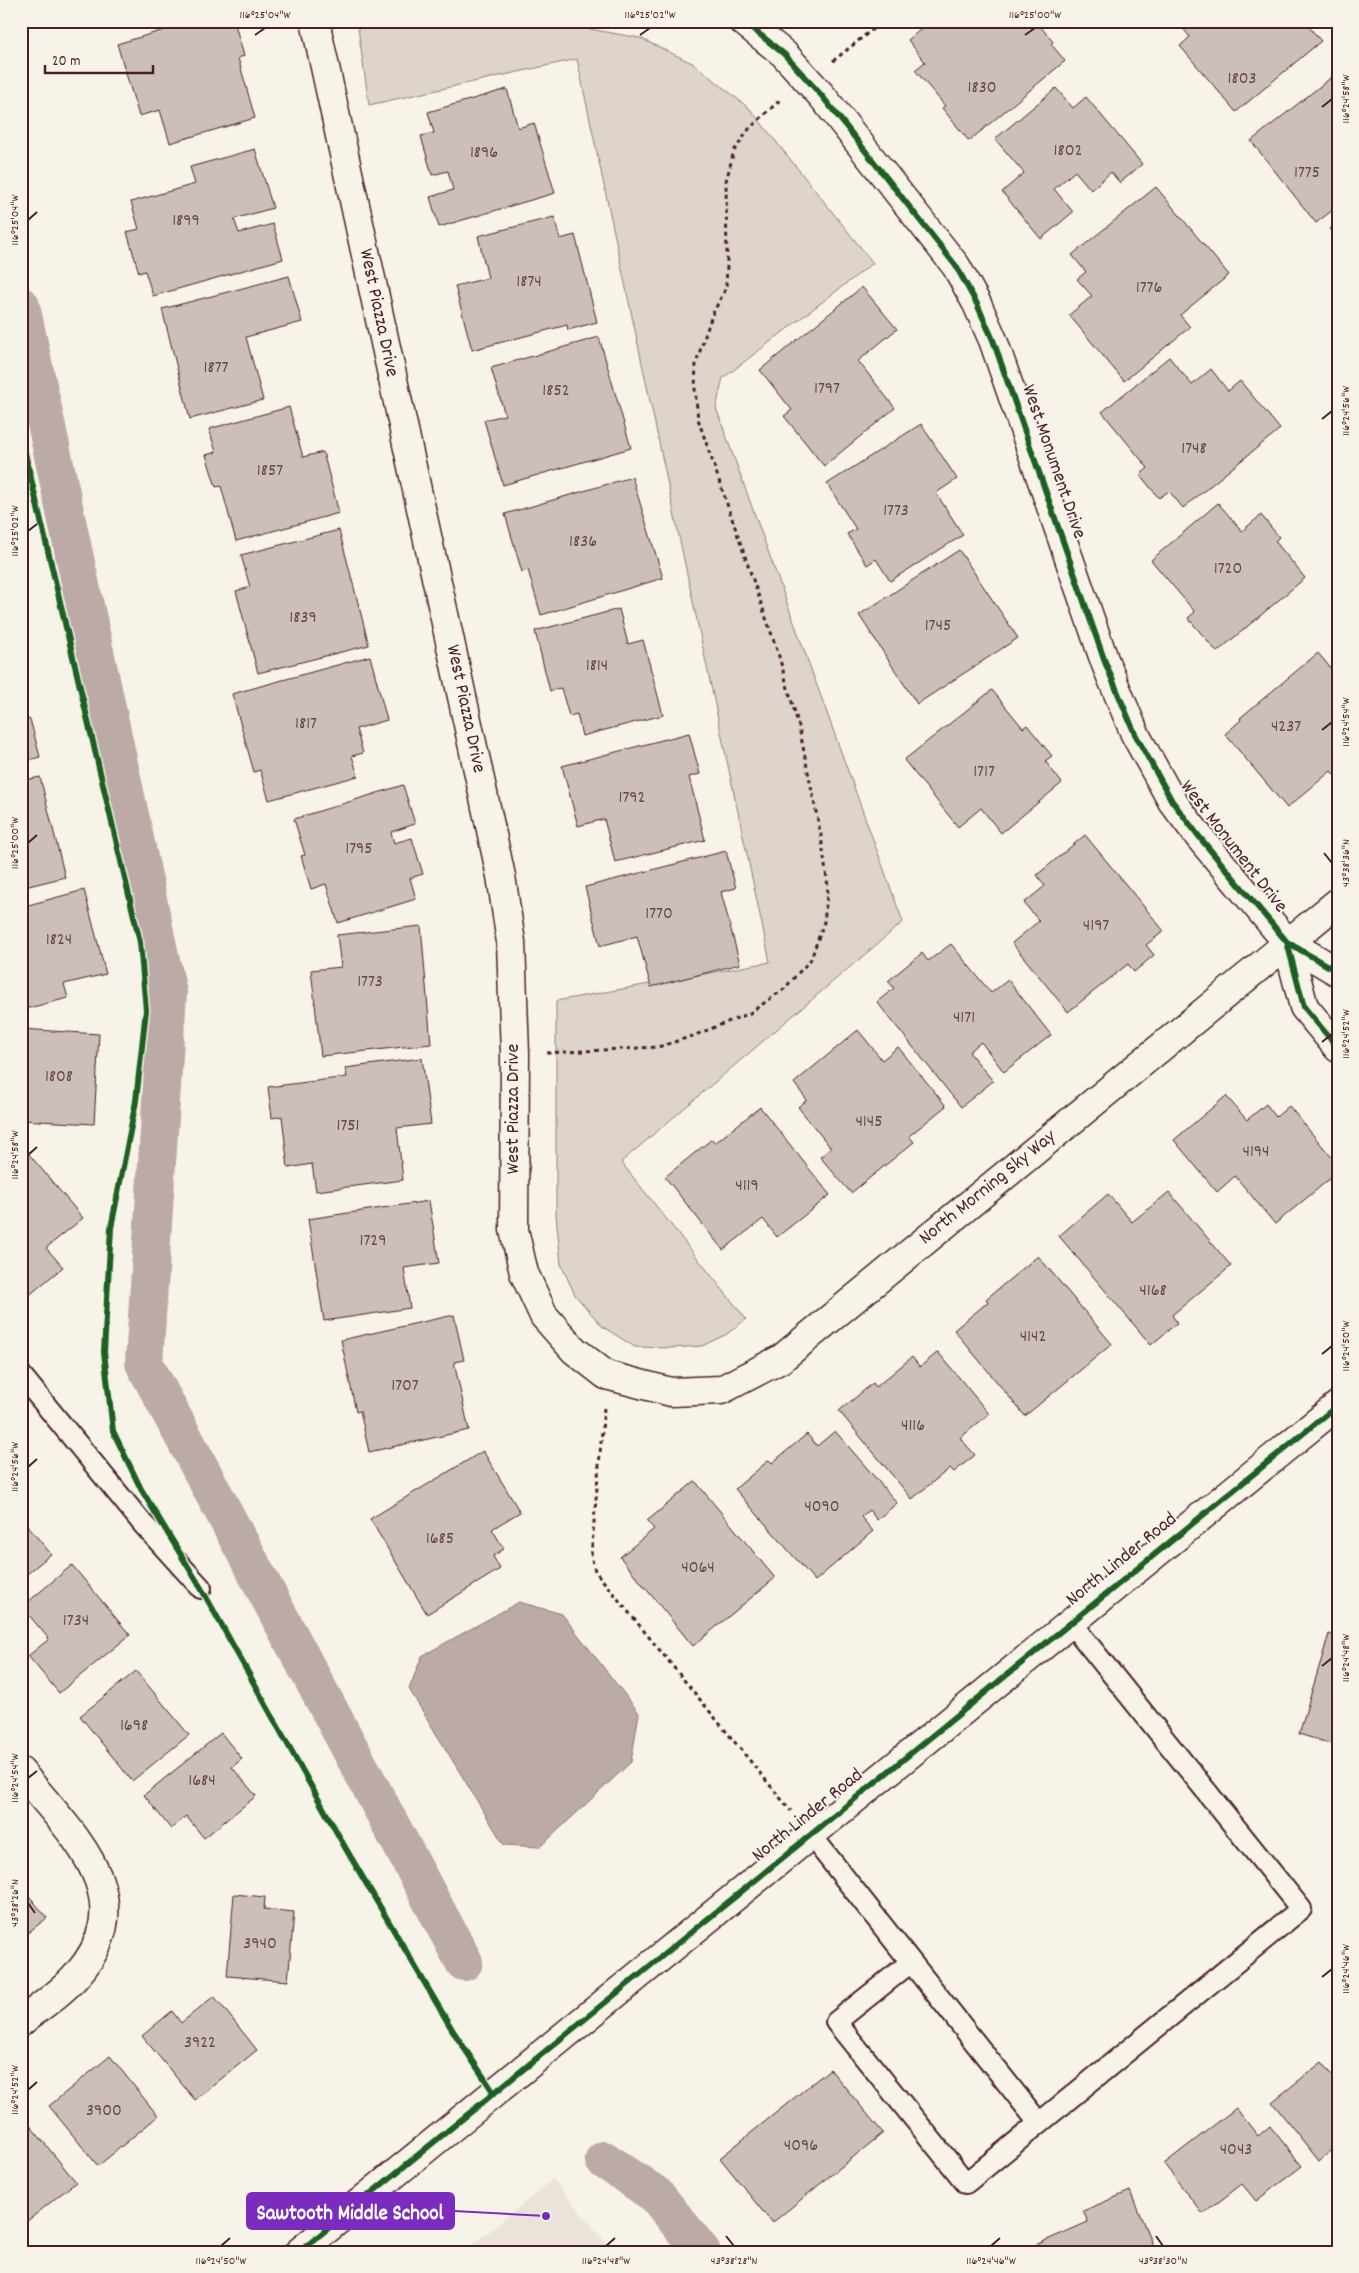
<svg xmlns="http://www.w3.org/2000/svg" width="1359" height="2273" font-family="Dekko,sans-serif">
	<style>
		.built { fill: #eae3da }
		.green { fill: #ded4cc; stroke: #947a7c }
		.water { fill: #bcaaa7; stroke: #8e7275 }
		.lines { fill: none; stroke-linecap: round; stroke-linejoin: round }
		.canal { stroke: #bcaaa7; stroke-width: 38 }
		.building { fill: #ccbfb9; stroke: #4a1f2b }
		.service-casing { stroke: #4a1f2b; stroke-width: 24 }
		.minor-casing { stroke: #4a1f2b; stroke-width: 31 }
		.secondary-casing { stroke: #4a1f2b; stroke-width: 31 }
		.path { stroke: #4a1f2b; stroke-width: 3; stroke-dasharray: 4 4; stroke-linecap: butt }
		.service { stroke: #f7f3e8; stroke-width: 20 }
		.minor { stroke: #f7f3e8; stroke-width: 28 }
		.secondary { stroke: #f7f3e8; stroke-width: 28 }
		.cycleway-casing { stroke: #f7f3e8; stroke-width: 9 }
		.cycleway { stroke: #1b5e20; stroke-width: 6 }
		.ticks { fill: none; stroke: #4a1f2b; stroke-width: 2 }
		.labels { text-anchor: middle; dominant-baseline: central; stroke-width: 4; stroke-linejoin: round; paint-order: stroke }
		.number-label { font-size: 18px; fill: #6a474e }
		.street-label { font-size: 20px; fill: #4a1f2b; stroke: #f7f3e8 }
		.leader { fill: none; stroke: #7b2cbf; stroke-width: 2 }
		.callout-dot { fill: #7b2cbf; stroke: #f7f3e8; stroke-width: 2 }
		.callout { fill: #7b2cbf; stroke: #7b2cbf; stroke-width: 2 }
		.callout-label { font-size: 21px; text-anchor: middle; font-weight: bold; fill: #fff }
		.neatline { fill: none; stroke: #4a1f2b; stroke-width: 2 }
		.ticks-label { font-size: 12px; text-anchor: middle; fill: #4a1f2b }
	</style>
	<rect width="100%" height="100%" fill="#f7f3e8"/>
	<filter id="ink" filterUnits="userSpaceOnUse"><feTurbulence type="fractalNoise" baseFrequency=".02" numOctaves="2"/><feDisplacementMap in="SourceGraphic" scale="10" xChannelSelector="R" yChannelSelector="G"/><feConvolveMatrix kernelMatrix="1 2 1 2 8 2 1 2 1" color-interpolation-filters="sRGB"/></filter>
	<g filter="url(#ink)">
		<!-- built -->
		<path class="built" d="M553,2179L614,2252H464Z"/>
		<!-- green -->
		<path class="green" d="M357,21H545L640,38L694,64L750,109L873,263L723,378L716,408L903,922L621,1162L746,1319L727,1334L702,1346L672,1348L635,1347L603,1327L575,1295L561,1264L556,1215V1001L770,962L577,59L369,105Z"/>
		<!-- water -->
		<path class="water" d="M519,1602L562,1614L639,1713L631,1762L540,1847L504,1845L409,1689L422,1656Z"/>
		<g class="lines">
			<!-- canal -->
			<path class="canal" d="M21,306L168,993L144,1363L464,1962
				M604,2160L656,2195L702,2252"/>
		</g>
		<!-- building -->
		<path class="building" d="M194,21H234L244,56L238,58L255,118L170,143L160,110L139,116L117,44Z
			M931,21H1036L1053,42L1051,44L1065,61L969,141L942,108L945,106L915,70L925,62L908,40Z
			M1177,21H1304L1321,41L1236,112L1180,46L1190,37Z
			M1338,72V206L1316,223L1251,141Z
			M1056,88L1073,108L1086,97L1142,164L1120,183L1111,172L1091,190L1075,171L1054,189L1073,212L1041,239L1002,192L1024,173L995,139Z
			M507,89L518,128L534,123L555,193L439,227L430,197L453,190L448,171L432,175L421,136L434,133L428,112Z
			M255,149L273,208L234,219L239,233L273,224L283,259L153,296L145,271L139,273L127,232L139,229L131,202L195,184L190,167Z
			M1156,187L1229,275L1180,315L1190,327L1124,381L1069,315L1092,296L1077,279L1086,272L1072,255Z
			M554,217L560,239L575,235L597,322L568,330L567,325L472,350L455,286L488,278L478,236Z
			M1338,223V239L1330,229Z
			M289,276L302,322L246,337L263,400L190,419L162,309Z
			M862,287L897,329L858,361L895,408L824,466L784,416L792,410L760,370Z
			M599,337L631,448L503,485L484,420L505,415L491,368Z
			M1169,357L1192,385L1211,369L1228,391L1240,381L1280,429L1183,508L1169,491L1159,498L1140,475L1148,468L1102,412Z
			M289,407L303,457L323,452L339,513L236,541L221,486L216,487L206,455L216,452L209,429Z
			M921,424L957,479L936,493L963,535L890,581L876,559L867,565L847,534L856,529L827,484Z
			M632,477L663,578L541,615L528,570L522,572L505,514Z
			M1218,503L1242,531L1261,515L1279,537L1275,541L1305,578L1217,652L1188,618L1195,612L1151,560Z
			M339,530L369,645L258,673L236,591L250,587L241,555Z
			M959,550L1018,638L917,704L859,615Z
			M619,609L628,644L643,640L663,715L582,736L577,714L569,716L561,688L550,691L535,631Z
			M1318,653L1338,677V779L1331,771L1287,808L1225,734L1241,720L1240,718Z
			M370,656L387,720L356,729L363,753L352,756L358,776L269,800L260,770L254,772L232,694Z
			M992,690L1023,728L1027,725L1052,756L1045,761L1062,783L1001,833L981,808L958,827L904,760Z
			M21,698L27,720L30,719L40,757L21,762Z
			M689,733L700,774L689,777L705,840L615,862L604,819L578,826L562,766Z
			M40,777L65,877L21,888V781Z
			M403,785L415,824L391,832L394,843L412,838L423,874L410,878L416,899L338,923L326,884L311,889L301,856L305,855L294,819Z
			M1085,835L1164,931L1146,945L1154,955L1134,972L1128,964L1068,1012L1012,943L1039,921L1024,903L1045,886L1037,875Z
			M726,851L736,888L721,892L740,964L651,987L637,936L600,946L585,887Z
			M84,890L106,974L64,984L68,998L21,1010V907Z
			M421,926L431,1044L321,1056L311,970L341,967L337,935Z
			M951,944L991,993L1008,980L1051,1035L1004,1072L981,1042L969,1052L993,1081L961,1107L877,1002L894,988L888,981L922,953L928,961Z
			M21,1029L99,1034L94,1124L21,1120Z
			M858,1030L882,1060L898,1047L946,1106L909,1136L914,1142L851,1193L820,1157L831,1148L798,1107L807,1100L794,1083Z
			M422,1058L431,1124L397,1128L403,1180L316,1191L312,1164L288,1168L282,1116L272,1118L268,1087L347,1077L345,1068Z
			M1226,1096L1247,1120L1266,1104L1276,1117L1289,1106L1338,1165V1172L1275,1224L1235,1176L1217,1192L1174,1140Z
			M760,1107L830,1195L777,1237L763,1219L723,1250L665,1177L712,1139L715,1143Z
			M27,1152L83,1218L46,1248L63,1267L21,1302V1157Z
			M1169,1192L1231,1266L1172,1315L1177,1323L1151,1345L1059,1236L1108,1194L1132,1222Z
			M429,1201L439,1263L404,1268L410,1308L324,1321L308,1219Z
			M1038,1256L1112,1344L1025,1416L954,1330L988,1302L986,1299Z
			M454,1315L464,1360L454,1362L469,1430L369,1452L360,1411L356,1412L341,1340Z
			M938,1352L989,1414L960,1438L975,1455L954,1472L950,1468L912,1499L839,1411L873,1383L876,1387L912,1357L920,1367Z
			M835,1431L897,1503L877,1520L869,1510L861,1517L873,1531L815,1581L735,1489L769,1460L772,1463L807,1434L817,1446Z
			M483,1451L520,1512L492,1529L504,1549L493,1556L500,1569L427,1614L370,1519Z
			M695,1481L775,1578L693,1646L620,1557L654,1529L647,1521Z
			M21,1518L51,1554L21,1579Z
			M72,1565L130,1635L59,1693L28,1656L49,1639L22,1607Z
			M1329,1634L1338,1637V1746L1299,1734Z
			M136,1671L189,1735L132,1781L80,1716Z
			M221,1733L242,1759L232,1767L256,1796L204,1838L186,1816L171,1829L144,1795Z
			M21,1886L47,1918L21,1938Z
			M234,1894L265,1897L264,1909L294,1912L288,1981L227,1976Z
			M214,1996L257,2050L195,2100L142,2036L172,2011L181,2023Z
			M110,2056L158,2116L98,2166L49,2106Z
			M1322,2062L1338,2082V2145L1319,2161L1272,2102Z
			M830,2069L883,2133L772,2223L720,2158Z
			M1236,2108L1258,2136L1270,2126L1302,2166L1256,2201L1242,2184L1203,2214L1164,2164Z
			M28,2123L76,2182L21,2226V2128Z
			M1130,2191L1155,2251L1024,2252V2250L1088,2222L1083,2211Z"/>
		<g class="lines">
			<defs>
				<path id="service" d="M21,1375L143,1524L201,1588
					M810,1834L911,1962L836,2022L966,2183L1301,1909L1071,1623
					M911,1962L1039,2123"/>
				<path id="minor" d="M315,21L501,876L511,942L515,1054L514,1230L524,1273L544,1316L574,1350L606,1375L671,1392L721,1390L781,1359L1338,902
					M743,21L784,54L822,96L956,266L977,304L993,340L1105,662L1135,734L1172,801L1201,839L1287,942L1338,972
					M1287,942L1304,1007L1338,1048
					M21,1772C71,1834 145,1897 77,1975C62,1993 39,2007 21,2022"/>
				<path id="secondary" d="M299,2252L1338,1405"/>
			</defs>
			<!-- service casing -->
			<use href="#service" class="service-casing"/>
			<!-- minor casing -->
			<use href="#minor" class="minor-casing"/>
			<!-- secondary casing -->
			<use href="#secondary" class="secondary-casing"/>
			<!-- path -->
			<path class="path" d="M833,61L883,21
				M547,1053L658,1047L693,1036L750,1013L784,989L811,959L824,922L828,887L821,836L799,727L778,653L698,419L695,389L696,363L712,315L726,288L727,264L726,181L734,151L749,129L781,99
				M604,1408L591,1556L595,1571L791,1811"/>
			<!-- service -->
			<use href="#service" class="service"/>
			<!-- minor -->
			<use href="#minor" class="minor"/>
			<!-- secondary -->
			<use href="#secondary" class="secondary"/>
			<defs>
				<path id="cycleway" d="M743,21L784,54L822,96L956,266L977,304L993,340L1105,662L1135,734L1172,801L1201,839L1287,942L1338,972
					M21,436L140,942L146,1010L136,1101L111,1228L104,1352L113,1431L141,1489L201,1588L346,1849L453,2031L494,2093
					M1287,942L1304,1007L1338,1048
					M299,2252L1338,1405"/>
			</defs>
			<!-- cycleway casing -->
			<use href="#cycleway" class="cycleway-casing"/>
			<!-- cycleway -->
			<use href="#cycleway" class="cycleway"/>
		</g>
	</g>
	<!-- ticks -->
	<path class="ticks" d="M255,35L265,28M640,35L650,28M1025,35L1035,28M1322,107L1332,99M28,220L37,212M1322,419L1332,411M28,531L37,524M1322,730L1332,722M28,843L37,835M1324,853L1332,863M1322,1042L1332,1034M28,1155L37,1147M1322,1354L1332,1346M28,1467L37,1459M1322,1666L1332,1658M28,1778L37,1771M28,1903L35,1913M1322,1977L1332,1969M28,2090L37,2082M726,2236L734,2246M1156,2236L1163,2246M221,2246L230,2238M606,2246L615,2238M991,2246L1000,2238"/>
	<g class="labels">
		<!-- number labels -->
		<g class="number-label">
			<text x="1242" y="79">1803</text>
			<text x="982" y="88">1830</text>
			<text x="1068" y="151">1802</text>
			<text x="484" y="153">1896</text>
			<text x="1307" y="173">1775</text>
			<text x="186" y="221">1899</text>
			<text x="529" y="282">1874</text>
			<text x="1149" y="288">1776</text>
			<text x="216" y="368">1877</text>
			<text x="827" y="389">1797</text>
			<text x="556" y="391">1852</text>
			<text x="1194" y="449">1748</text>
			<text x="270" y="471">1857</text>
			<text x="896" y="511">1773</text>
			<text x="583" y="542">1836</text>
			<text x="1228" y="569">1720</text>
			<text x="303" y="618">1839</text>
			<text x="938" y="626">1745</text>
			<text x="597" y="666">1814</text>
			<text x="306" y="724">1817</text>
			<text x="1286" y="727">4237</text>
			<text x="984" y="772">1717</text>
			<text x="632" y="798">1792</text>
			<text x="359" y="849">1795</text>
			<text x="659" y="914">1770</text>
			<text x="1096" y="926">4197</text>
			<text x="59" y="940">1824</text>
			<text x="370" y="982">1773</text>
			<text x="964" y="1018">4171</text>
			<text x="59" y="1077">1808</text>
			<text x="869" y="1122">4145</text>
			<text x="348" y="1126">1751</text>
			<text x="1256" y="1152">4194</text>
			<text x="747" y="1186">4119</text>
			<text x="373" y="1241">1729</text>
			<text x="1153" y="1291">4168</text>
			<text x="1033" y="1337">4142</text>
			<text x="405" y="1386">1707</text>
			<text x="913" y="1426">4116</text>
			<text x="822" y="1507">4090</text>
			<text x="440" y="1539">1685</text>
			<text x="698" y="1568">4064</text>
			<text x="76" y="1621">1734</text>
			<text x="134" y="1726">1698</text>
			<text x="202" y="1781">1684</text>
			<text x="260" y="1944">3940</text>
			<text x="200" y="2043">3922</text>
			<text x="104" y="2111">3900</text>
			<text x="801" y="2146">4096</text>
			<text x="1236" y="2150">4043</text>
		</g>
		<!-- street labels -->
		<g class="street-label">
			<text transform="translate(378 313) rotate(78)">West Piazza Drive</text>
			<text transform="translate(1053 462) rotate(71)">West Monument Drive</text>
			<text transform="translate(465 709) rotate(78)">West Piazza Drive</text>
			<text transform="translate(1233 847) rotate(52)">West Monument Drive</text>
			<text transform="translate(514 1109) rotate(-90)">West Piazza Drive</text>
			<text transform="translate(988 1188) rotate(-39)">North Morning Sky Way</text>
			<text transform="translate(1122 1560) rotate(-39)">North Linder Road</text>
			<text transform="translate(808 1816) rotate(-39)">North Linder Road</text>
		</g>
	</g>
	<!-- callouts -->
	<path class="leader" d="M546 2216L454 2211"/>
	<circle class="callout-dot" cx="546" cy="2216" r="5"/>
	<rect class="callout" x="247" y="2193" width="207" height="36" rx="5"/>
	<g class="callout-label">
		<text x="350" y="2219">Sawtooth Middle School</text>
	</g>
	<!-- margin -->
	<rect width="1359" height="2273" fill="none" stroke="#f7f3e8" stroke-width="55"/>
	<!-- scale -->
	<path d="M45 65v8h108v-8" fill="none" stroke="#4a1f2b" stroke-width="2.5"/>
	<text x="52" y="65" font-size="15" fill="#4a1f2b" stroke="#f7f3e8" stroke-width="4" paint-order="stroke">20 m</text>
	<rect x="28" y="28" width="1304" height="2218" class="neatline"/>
	<g class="ticks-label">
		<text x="265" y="18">116°25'04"W</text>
		<text x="650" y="18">116°25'02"W</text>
		<text x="1035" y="18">116°25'00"W</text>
		<text transform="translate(1345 99) rotate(-90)" y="4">116°24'58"W</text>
		<text transform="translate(14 220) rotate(-90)" y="4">116°25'04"W</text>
		<text transform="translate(1345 411) rotate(-90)" y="4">116°24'56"W</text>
		<text transform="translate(14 531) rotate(-90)" y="4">116°25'02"W</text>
		<text transform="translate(1345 722) rotate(-90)" y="4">116°24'54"W</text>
		<text transform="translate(14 843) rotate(-90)" y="4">116°25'00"W</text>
		<text transform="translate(1345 863) rotate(-90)" y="4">43°38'36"N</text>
		<text transform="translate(1345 1034) rotate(-90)" y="4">116°24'52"W</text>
		<text transform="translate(14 1155) rotate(-90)" y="4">116°24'58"W</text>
		<text transform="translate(1345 1346) rotate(-90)" y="4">116°24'50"W</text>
		<text transform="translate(14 1467) rotate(-90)" y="4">116°24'56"W</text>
		<text transform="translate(1345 1658) rotate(-90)" y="4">116°24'48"W</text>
		<text transform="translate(14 1778) rotate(-90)" y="4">116°24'54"W</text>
		<text transform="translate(14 1903) rotate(-90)" y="4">43°38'26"N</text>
		<text transform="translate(1345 1969) rotate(-90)" y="4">116°24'46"W</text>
		<text transform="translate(14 2090) rotate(-90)" y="4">116°24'52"W</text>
		<text x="221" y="2264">116°24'50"W</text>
		<text x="606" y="2264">116°24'48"W</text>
		<text x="734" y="2264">43°38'28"N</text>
		<text x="991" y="2264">116°24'46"W</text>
		<text x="1163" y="2264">43°38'30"N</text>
	</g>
</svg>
